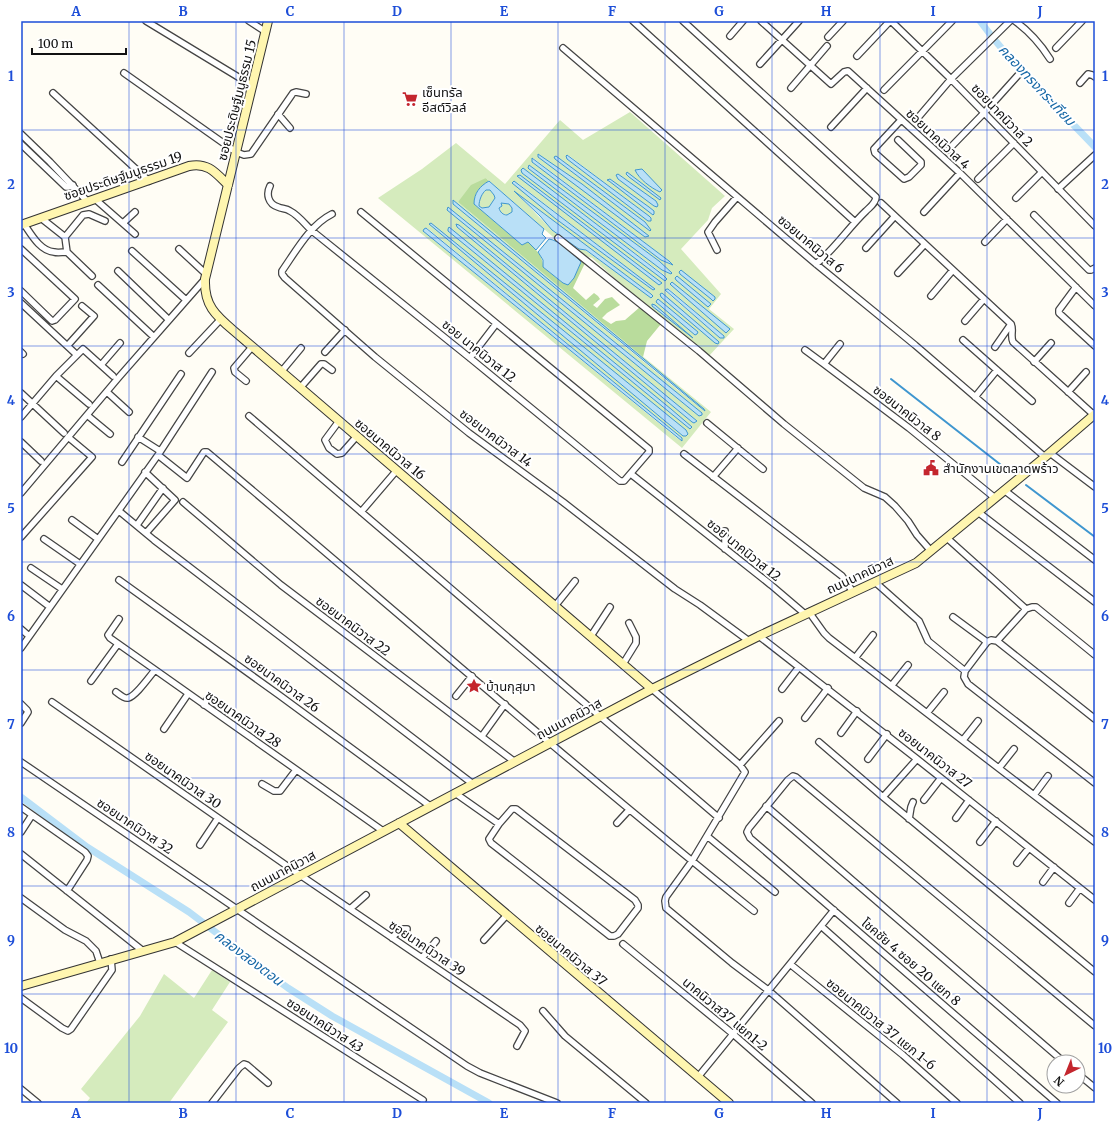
<svg xmlns="http://www.w3.org/2000/svg" width="1116" height="1124" font-family="Merriweather,'Noto Sans Thai',serif">
	<style>
		.green { fill: #d5ebbd; fill-rule: evenodd }
		.forest { fill: #b9dc9c }
		.water { fill: #b9e0f7; stroke: #3f96cf; fill-rule: evenodd }
		.lines { fill: none; stroke-linecap: round; stroke-linejoin: round }
		.stream { stroke: #3f96cf; stroke-width: 2 }
		.canal { stroke: #b9e0f7; stroke-width: 7 }
		.street-casing { stroke: #444; stroke-width: 8 }
		.secondary-casing { stroke: #333; stroke-width: 10 }
		.street { stroke: #fff; stroke-width: 5.5 }
		.secondary { stroke: #fff6b0; stroke-width: 8 }
		.grid { fill: none; stroke: #1d4ed8; stroke-width: 1; stroke-opacity: 0.55 }
		.labels { text-anchor: middle; dominant-baseline: central; stroke-width: 4; stroke-linejoin: round; paint-order: stroke }
		.poi-label { font-size: 13px; fill: #111; stroke: #fff; text-anchor: start }
		.street-label { font-size: 13px; fill: #111; stroke: #fff }
		.water-label { font-size: 14px; font-style: italic; fill: #1768a6; stroke: #fff }
		.neatline { fill: none; stroke: #1d4ed8; stroke-width: 1.5 }
		.grid-label { font-size: 13px; text-anchor: middle; font-weight: bold; fill: #1d4ed8 }
	</style>
	<rect width="100%" height="100%" fill="#fffdf5"/>
	<!-- green -->
	<path class="green" d="M630,112L725,196L712,208L708,220L681,249L721,294L709,309L734,329L708,357L641,302L592,258L577,253L561,244L486,178L458,202L624,341L711,412L682,448L378,198L422,169L456,143L505,184L560,120L583,140ZM538,154L582,184L649,236L538,157ZM568,155L649,216L651,218V221H648L567,159ZM556,156L645,222L650,231L555,159ZM533,158L669,261L672,265L661,260L532,162V160ZM529,165L659,261L672,273L671,274L662,270L529,169ZM523,169L663,274L667,279L656,274L522,173L521,170ZM618,174L656,201L657,203L656,207L654,206L618,179ZM518,176L661,283L659,284ZM610,179L649,207L654,211V214H653L609,181L608,180ZM515,181L655,289L653,290L556,219ZM517,194L651,294L653,296L651,297L585,250C564,248 533,209 517,194ZM454,201L704,410L678,390L453,204ZM448,207L702,413V415L699,416L448,210ZM429,224L686,436H683ZM456,224L459,225L697,421L694,423L692,422L457,227ZM427,228L682,438V441L676,437L423,231L424,229ZM450,228L690,429L448,231V229ZM666,289H669L724,336L720,338L665,291ZM658,299L697,332V334L695,335L657,302V300Z
		M486,190H490L494,195L495,198L489,207L482,208L479,206C479,200 482,193 486,190Z
		M501,202L509,204L512,208V212L507,215C503,214 500,212 499,208L502,206Z
		M212,970L230,982L212,1010L228,1022L169,1103H86L90,1098L81,1089L140,1016L164,974L194,998Z"/>
	<!-- forest -->
	<path class="forest" d="M486,178L489,181C480,186 474,193 474,204L522,245L528,242C536,249 543,256 543,267L563,283L568,284L574,278L581,262L583,261L585,263L573,288L586,300L594,293L598,296L600,299L593,305L597,308L605,299L612,297L620,305L607,313L602,318L611,324L616,321L625,320L640,307L661,324L647,341L643,357L458,202L471,185Z"/>
	<!-- water -->
	<path class="water" d="M538,154L582,184L649,236L645,237L538,157Z
		M567,155L649,216L651,218V221H648L567,159L566,156Z
		M556,156L645,222L651,230L650,231L555,159L554,157Z
		M532,158L669,261L673,265L661,260L532,162Z
		M529,165L659,261L672,273L671,274L662,270L529,169L528,168Z
		M523,168L663,275L667,279L665,281L522,173L521,170Z
		M642,169L662,190L660,192C651,188 639,179 635,170Z
		M627,172L661,198L660,200L629,177L626,174Z
		M618,174L656,201L658,205L657,207L654,206L618,179L616,175Z
		M520,175L662,283L659,285L517,176Z
		M610,179L649,207L654,211V214L653,215L609,181L607,180Z
		M489,181L544,229L542,234L546,238L536,250L528,242L522,245L474,204C474,193 480,186 489,181ZM486,190H490L494,195L495,198L489,207L482,208L479,206C479,200 482,193 486,190ZM501,203L509,204L512,208V212L507,215C503,215 500,212 499,208L502,206Z
		M514,181L655,289L653,290L556,219L512,183Z
		M514,191L651,294L653,296L651,298L586,250L579,249L552,230L540,216Z
		M453,200L704,409L705,411L453,204Z
		M448,207L702,413V415L699,416L447,210Z
		M431,223L686,430L688,434L686,436H683L429,224Z
		M456,224L459,225L697,421L694,423L692,422L457,227Z
		M449,227L671,409L692,427L690,429L448,231V229Z
		M426,228L682,438V441L423,231L424,229Z
		M549,239C559,240 574,255 581,262L574,278L568,285L563,283L543,267V260L538,252Z
		M681,270L715,297V299L713,301L711,299L680,274L679,272Z
		M677,276L711,304L708,307L676,280L675,278Z
		M672,282L730,329L726,333L671,285L670,284Z
		M667,289H668L724,336V338H720L665,290Z
		M662,293L718,341L719,342L718,344L715,343L661,297L660,294Z
		M658,299L698,332L697,334L695,335L656,302L657,300Z
		M652,304L655,305L693,338L652,306Z"/>
	<g class="lines">
		<!-- stream -->
		<path class="stream" d="M891,379L1010,472
			M1026,485L1095,537"/>
		<!-- canal -->
		<path class="canal" d="M980,21C1014,67 1056,106 1095,147
			M21,797L87,847L189,912L218,934L255,964L288,988L332,1016L489,1103"/>
		<defs>
			<path id="street" d="M146,21L253,86
				M249,21L266,32
				M633,21L855,222
				M683,21L876,197C876,203 870,207 866,211C848,228 835,249 816,264
				M761,21L831,84L844,72L848,71L960,173L1095,306
				M891,21L951,79L1095,226
				M1015,21C1030,32 1040,43 1050,59
				M730,36L743,21
				M828,37L843,21
				M563,48L816,264L915,345L1045,457
				M1056,48L1082,21
				M857,56L890,21
				M760,64L799,21
				M124,73L236,152L244,155L251,154L293,93L296,92L306,94
				M1080,83L1088,74L1092,75L1095,77
				M791,88L827,46
				M884,90L952,21
				M53,93L149,181
				M278,114L290,128
				M916,120L951,79L1010,21
				M831,127L867,88
				M21,134L50,162L87,201
				M898,140L921,162V165L909,177L904,179L875,153L874,149L901,120
				M21,144L66,187H68L73,185
				M948,150L984,113L1020,73
				M978,179L1014,143
				M270,186C266,194 268,204 278,207C282,209 286,208 290,211C298,215 305,224 311,230L470,358L620,481H624L649,452V449L361,212
				M1058,189L1095,155
				M1016,198L1042,172
				M95,199L135,234
				M881,203L1011,324C1014,330 1010,335 1013,342L1094,415
				M924,212L960,173
				M332,214C310,225 296,251 282,271V274L285,278L375,357L469,433L563,502L675,589L700,605L749,641
				M1034,215L1089,270H1091L1095,268
				M41,218L65,237L67,252L92,276
				M123,223L135,212
				M24,224C31,234 40,251 54,252C58,253 62,252 67,252
				M65,237L83,215L89,214L105,221
				M558,238L699,351L784,424L864,488L885,497L895,506L908,521L917,535L931,551
				M985,242L1007,219
				M866,248L895,216
				M21,249L75,299L55,320L52,321L21,291
				M179,249L206,274
				M717,250L708,232L715,222L737,197
				M132,251L186,300
				M118,271L169,320
				M898,273L925,244
				M98,285L154,337
				M1076,287L1059,310V313L1095,346
				M931,296L953,270
				M21,303L77,355
				M965,321L984,299
				M963,340L1032,401
				M840,344L824,364L909,428L995,498
				M68,345L94,316L82,306
				M995,347L1011,324
				M805,350L824,364
				M21,352L23,354
				M325,352L345,330
				M189,353L220,320
				M470,358L496,324
				M1034,362L1051,343
				M101,365L120,343
				M281,372L301,348
				M56,376L89,404
				M246,381L235,372L234,368L252,347
				M300,388L321,364H324L332,370
				M107,392L129,412
				M1068,392L1086,372
				M21,393L64,433
				M975,397L997,370
				M87,415L110,434
				M249,416L719,818
				M21,417L56,376L83,349L113,376
				M339,421L325,440L329,448L337,454L342,453L357,436
				M707,423L763,469
				M138,437L160,451
				M21,442L41,461
				M1050,453L1095,487
				M684,454L842,576L853,592
				M158,455L187,478L204,452H207C389,605 568,762 754,911
				M122,462L181,374
				M145,472L175,500L146,533
				M631,474L771,585L805,614
				M713,477L738,448
				M1004,490L1095,560
				M21,493L119,377L205,279
				M183,502L281,585L515,762
				M119,511L154,540L473,784
				M361,512L397,470
				M978,512L1095,602
				M72,520L98,539
				M137,525L163,488
				M725,531V549
				M21,537L92,457L68,437
				M947,538L1026,609
				M44,539L80,564
				M31,568L62,589
				M119,580L279,695L430,806
				M875,582L919,621L928,641L965,671
				M21,585L50,607
				M555,606L575,581
				M809,612L824,633L829,638L1095,842
				M953,617L987,642
				M119,619L108,635L110,638L383,831
				M21,629L29,636
				M591,636L610,607
				M759,636L917,759L1095,900
				M997,641L1095,719
				M21,648L158,455L212,372
				M1095,655L1036,607H1032L1026,609L997,641L991,640L987,642L965,671L964,677L968,684L1095,783
				M855,658L873,635
				M623,664L636,643V637L629,623
				M91,681L118,644
				M892,685L908,665
				M652,689L740,765L745,772L692,861L666,897L665,901L666,908L732,963L768,990L897,1103
				M782,689L799,667
				M116,692C119,694 124,699 128,698C136,696 149,677 155,670
				M456,696L472,676
				M52,702L300,875L520,1025L525,1031L517,1046
				M21,704L27,710L28,712L21,723
				M204,705L208,698L225,711
				M927,713L944,692
				M805,718L828,688
				M164,729L188,694
				M841,733L857,711
				M482,736L505,704
				M963,740L978,721
				M819,742L883,797L1095,972
				M868,759L887,734
				M21,762L467,1066L480,1073L557,1103
				M740,765L779,721
				M999,768L1014,749
				M262,784L274,791H280L296,770
				M455,793L499,824
				M1034,795L1048,776
				M883,797L917,759
				M924,800L941,778
				M766,806L1064,1062
				M21,807L85,852L88,856L87,860L67,891
				M512,809H516L635,900L638,905V908L618,934L614,936H610L491,843L489,839L499,824Z
				M956,818L969,800
				M909,819L911,807L913,802
				M617,823L629,810
				M21,832L32,815
				M707,836L775,892
				M980,842L996,821
				M200,845L218,818
				M21,854L143,951
				M1017,863L1029,848
				M1043,882L1054,867
				M21,898L65,930L86,941L96,951L100,963
				M1069,903L1080,888
				M350,909L366,895
				M821,926L1020,1103
				M392,938L400,929H407
				M484,940L506,916
				M175,942L423,1100
				M623,944L733,1034L812,1103
				M422,958L436,941
				M790,964L903,1055L957,1103
				M21,998L62,1028L68,1031L71,1029L112,970L111,959
				M543,1011L565,1036L646,1103
				M1078,1074L1095,1088
				M698,1077L834,910
				M21,1089L38,1103
				M212,1103L239,1068L244,1064L247,1065L268,1083
				M1057,1103L750,838L747,832L749,828L788,780L793,776L796,777L1095,1026"/>
			<path id="secondary" d="M268,21L205,279C204,305 215,315 234,331L652,689
				M21,225L189,166C208,162 216,173 228,185
				M399,823L729,1103
				M21,986L175,942L652,689L759,636L916,563L1045,457L1095,414"/>
		</defs>
		<!-- street casing -->
		<use href="#street" class="street-casing"/>
		<!-- secondary casing -->
		<use href="#secondary" class="secondary-casing"/>
		<!-- street -->
		<use href="#street" class="street"/>
		<!-- secondary -->
		<use href="#secondary" class="secondary"/>
	</g>
	<!-- grid -->
	<path class="grid" d="M129,21V1103M236,21V1103M344,21V1103M451,21V1103M558,21V1103M665,21V1103M772,21V1103M880,21V1103M987,21V1103M21,130H1095M21,238H1095M21,346H1095M21,454H1095M21,562H1095M21,670H1095M21,778H1095M21,886H1095M21,994H1095"/>
	<!-- icons -->
	<defs>
		<symbol id="supermarket-bare" viewBox="-9 -9 18 18"><path d="M-6-5.5h2.5l.6 2H6L4.5 2H-2.5L-4.4-4H-6ZM-1.5 3.2a1.3 1.3 0 1 0 .1 0ZM3 3.2a1.3 1.3 0 1 0 .1 0Z" fill="#c4262e" stroke="#fff" stroke-width="2.5" paint-order="stroke"/></symbol>
		<symbol id="civic-bare" viewBox="-9 -9 18 18"><path d="M-.6-6.5H3V-4.5H.6V-3L4-1V1h2V6H-6V1h2V-1L-.6-3ZM-1.2 2.5V6h2.4V2.5Z" fill="#c4262e" stroke="#fff" stroke-width="2.5" paint-order="stroke"/></symbol>
		<symbol id="sight-bare" viewBox="-9 -9 18 18"><path d="M0-6L1.8-2.2L6-1.7L2.9 1.2L3.7 5.4L0 3.3L-3.7 5.4L-2.9 1.2L-6-1.7L-1.8-2.2Z" fill="#c4262e" stroke="#fff" stroke-width="2.5" paint-order="stroke"/></symbol>
	</defs>
	<g fill-rule="evenodd">
		<use href="#supermarket-bare" x="399" y="88" width="22" height="22"/>
		<use href="#civic-bare" x="920" y="457" width="22" height="22"/>
		<use href="#sight-bare" x="463" y="675" width="22" height="22"/>
	</g>
	<g class="labels">
		<!-- poi labels -->
		<g class="poi-label">
			<text x="422" y="92">เซ็นทรัล<tspan x="422" dy="15">อีสต์วิลล์</tspan></text>
			<text x="943" y="468">สำนักงานเขตลาดพร้าว</text>
			<text x="486" y="686">บ้านกุสุมา</text>
		</g>
		<!-- street labels -->
		<g class="street-label">
			<text transform="translate(237 100) rotate(-76)">ซอยประดิษฐ์มนูธรรม 15</text>
			<text transform="translate(1002 115) rotate(46)">ซอยนาคนิวาส 2</text>
			<text transform="translate(938 139) rotate(43)">ซอยนาคนิวาส 4</text>
			<text transform="translate(123 176) rotate(-19)">ซอยประดิษฐ์มนูธรรม 19</text>
			<text transform="translate(811 244) rotate(40)">ซอยนาคนิวาส 6</text>
			<text transform="translate(479 351) rotate(39)">ซอย นาคนิวาส 12</text>
			<text transform="translate(907 413) rotate(38)">ซอยนาคนิวาส 8</text>
			<text transform="translate(496 438) rotate(37)">ซอยนาคนิวาส 14</text>
			<text transform="translate(390 449) rotate(40)">ซอยนาคนิวาส 16</text>
			<text transform="translate(744 550) rotate(39)">ซอย นาคนิวาส 12</text>
			<text transform="translate(860 575) rotate(-25)">ถนนนาคนิวาส</text>
			<text transform="translate(353 626) rotate(37)">ซอยนาคนิวาส 22</text>
			<text transform="translate(282 683) rotate(36)">ซอยนาคนิวาส 26</text>
			<text transform="translate(243 719) rotate(35)">ซอยนาคนิวาส 28</text>
			<text transform="translate(569 719) rotate(-28)">ถนนนาคนิวาส</text>
			<text transform="translate(935 758) rotate(38)">ซอยนาคนิวาส 27</text>
			<text transform="translate(183 780) rotate(35)">ซอยนาคนิวาส 30</text>
			<text transform="translate(135 826) rotate(34)">ซอยนาคนิวาส 32</text>
			<text transform="translate(283 871) rotate(-28)">ถนนนาคนิวาส</text>
			<text transform="translate(427 948) rotate(34)">ซอยนาคนิวาส 39</text>
			<text transform="translate(571 955) rotate(40)">ซอยนาคนิวาส 37</text>
			<text transform="translate(911 962) rotate(41)">โชคชัย 4 ซอย 20 แยก 8</text>
			<text transform="translate(725 1014) rotate(40)">นาคนิวาส37 แยก1-2</text>
			<text transform="translate(881 1024) rotate(39)">ซอยนาคนิวาส 37 แยก 1-6</text>
			<text transform="translate(325 1025) rotate(33)">ซอยนาคนิวาส 43</text>
		</g>
		<!-- water labels -->
		<g class="water-label">
			<text transform="translate(1037 85) rotate(47)">คลองทรงกระเทียม</text>
			<text transform="translate(249 958) rotate(37)">คลองสองตอน</text>
		</g>
	</g>
	<!-- border -->
	<rect width="1116" height="1124" fill="none" stroke="#ffffff" stroke-width="44"/>
	<!-- north arrow -->
	<g transform="translate(1066 1074) rotate(223)"><circle r="19" fill="#ffffff" stroke="#a0a0a0"/>
	<path d="M0-3L7 15L0 10L-7 15Z" fill="#c4262e"/>
	<text y="-6" font-size="11" font-weight="bold" text-anchor="middle" fill="#111111">N</text>
	</g>
	<!-- scale -->
	<path d="M32 48v6h94v-6" fill="none" stroke="#111111" stroke-width="2"/>
	<text x="38" y="48" font-size="12" fill="#111111" stroke="#ffffff" stroke-width="3" paint-order="stroke">100 m</text>
	<rect x="22" y="22" width="1072" height="1080" class="neatline"/>
	<g class="grid-label">
		<text x="76" y="16">A</text>
		<text x="183" y="16">B</text>
		<text x="290" y="16">C</text>
		<text x="397" y="16">D</text>
		<text x="504" y="16">E</text>
		<text x="612" y="16">F</text>
		<text x="719" y="16">G</text>
		<text x="826" y="16">H</text>
		<text x="933" y="16">I</text>
		<text x="1040" y="16">J</text>
		<text x="11" y="81">1</text>
		<text x="1105" y="81">1</text>
		<text x="11" y="189">2</text>
		<text x="1105" y="189">2</text>
		<text x="11" y="297">3</text>
		<text x="1105" y="297">3</text>
		<text x="11" y="405">4</text>
		<text x="1105" y="405">4</text>
		<text x="11" y="513">5</text>
		<text x="1105" y="513">5</text>
		<text x="11" y="621">6</text>
		<text x="1105" y="621">6</text>
		<text x="11" y="729">7</text>
		<text x="1105" y="729">7</text>
		<text x="11" y="837">8</text>
		<text x="1105" y="837">8</text>
		<text x="11" y="945">9</text>
		<text x="1105" y="945">9</text>
		<text x="11" y="1053">10</text>
		<text x="1105" y="1053">10</text>
		<text x="76" y="1118">A</text>
		<text x="183" y="1118">B</text>
		<text x="290" y="1118">C</text>
		<text x="397" y="1118">D</text>
		<text x="504" y="1118">E</text>
		<text x="612" y="1118">F</text>
		<text x="719" y="1118">G</text>
		<text x="826" y="1118">H</text>
		<text x="933" y="1118">I</text>
		<text x="1040" y="1118">J</text>
	</g>
</svg>
